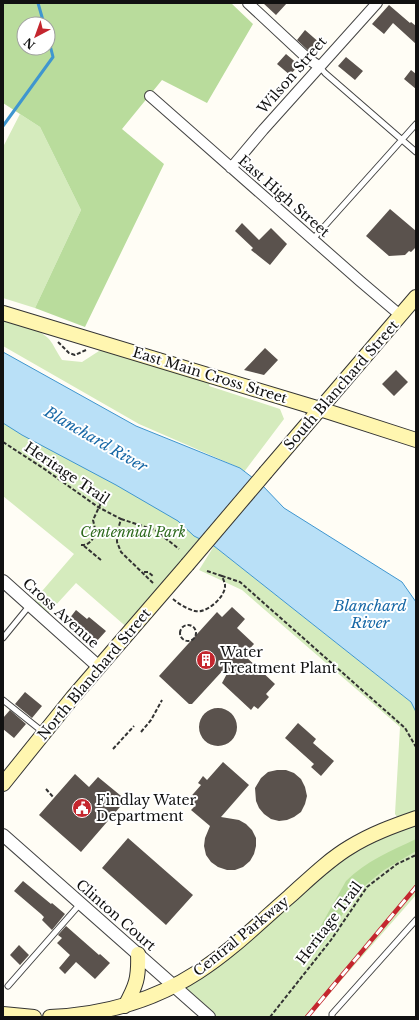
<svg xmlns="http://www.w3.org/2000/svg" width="419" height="1020" font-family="'Libre Baskerville',serif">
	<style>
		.green { fill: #d5ebbd }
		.forest { fill: #b9dc9c; fill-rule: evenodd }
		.water { fill: #b9e0f7; stroke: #3f96cf }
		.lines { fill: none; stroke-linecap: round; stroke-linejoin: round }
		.stream { stroke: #3f96cf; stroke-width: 3 }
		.building { fill: #5a524d }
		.service-casing { stroke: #444; stroke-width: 7 }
		.minor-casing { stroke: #444; stroke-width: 12 }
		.tertiary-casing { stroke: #444; stroke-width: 14 }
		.secondary-casing { stroke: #333; stroke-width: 16 }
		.path { stroke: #333; stroke-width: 2; stroke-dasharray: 4 2; stroke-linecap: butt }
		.service { stroke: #fff; stroke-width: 5 }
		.minor { stroke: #fff; stroke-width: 10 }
		.tertiary { stroke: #fff; stroke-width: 12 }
		.secondary { stroke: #fff6b0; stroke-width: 14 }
		.rail-casing { stroke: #c4262e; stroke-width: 4.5 }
		.rail { stroke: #fff; stroke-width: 3; stroke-dasharray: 9; stroke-linecap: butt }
		.secondary-bridge-casing { stroke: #333; stroke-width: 16; stroke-linecap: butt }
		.secondary-bridge { stroke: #fff6b0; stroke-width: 14 }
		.labels { text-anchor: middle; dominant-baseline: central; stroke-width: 4; stroke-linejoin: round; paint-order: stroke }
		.street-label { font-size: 14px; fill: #111; stroke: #fff }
		.park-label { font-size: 14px; font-style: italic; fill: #2f6b1f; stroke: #fff }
		.poi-label { font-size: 14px; fill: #111; stroke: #fff; text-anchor: start }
		.water-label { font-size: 15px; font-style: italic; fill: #1768a6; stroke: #fff }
	</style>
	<rect width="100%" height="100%" fill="#fffdf5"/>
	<!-- green -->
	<path class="green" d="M20,114L40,127L81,210L35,308L3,298V147Z
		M3,319C16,323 39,328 49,339C54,345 57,353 62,360L82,362L99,351H110L210,383L209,386L280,409L284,419L244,472L240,468L139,424L3,346Z
		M3,386L224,521L130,630L76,583L44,618L30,605L74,554L3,496Z
		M214,546L411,702L416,712V895L309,1017H209L174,986L324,866L401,823L395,814L400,727L242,590L199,570Z"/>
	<!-- forest -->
	<path class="forest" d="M3,3H231L253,24L207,103L162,80L122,129L164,164L85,327L35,308L81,210L40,127L3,103ZM24,24H48V48H24Z
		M416,839V851L384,870L357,892L328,937L307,963H304L301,961L346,881C366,861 391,851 416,839Z"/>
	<!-- water -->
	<path class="water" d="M3,352L136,426L240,468L262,485L284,508L402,582L416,602V712L411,702L214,546L194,536L178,521L116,485L22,435L3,423Z"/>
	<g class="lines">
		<!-- stream -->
		<path class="stream" d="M38,3L44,24
			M3,126L53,57L48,37"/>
	</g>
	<!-- building -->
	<path class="building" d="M263,3H287L276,15Z
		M389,5L410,23L411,22L416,26V44L393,23L384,34L372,24Z
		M305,30L321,44L312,54L297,40Z
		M286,54L299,65L290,75L277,64Z
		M346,57L363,71L355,80L338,66Z
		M411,70L416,74V89L404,79Z
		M390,209L416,231V247L411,252L409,251L405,255L389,256L366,236Z
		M242,223L259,240L271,228L287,244L270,265L251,250L253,248L235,231Z
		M265,348L278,360L264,375L244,370Z
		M396,370L408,382L394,396L382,384Z
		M232,607L245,619L237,628L254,644L244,655L275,684L266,694L269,697L258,709L254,706L251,710L222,683L229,670L226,667L192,704H189L159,676L217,612L222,617Z
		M76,610L87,619L89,617L106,631L96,642L69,619Z
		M25,692L42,706L32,718L15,704Z
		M199 727a19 19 0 1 1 38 0a19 19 0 1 1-38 0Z
		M10,710L26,724L14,738L3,729V718Z
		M298,723L316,739L313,743L334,761L321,776L311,767L314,764L285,738Z
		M223,762L249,785L221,817L239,820L246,824L252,830L256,838V846L254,854L250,861L243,867L235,870H227L218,867L211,862L206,855L204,846L205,838L210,826L191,810L194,807L187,801L201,785L198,783L203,776L207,780Z
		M277,770H286L294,773L301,779L305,787L307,796L305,804L301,812L294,817L287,820L279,821L271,819L264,814L259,808L256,801L255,788L261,778L268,772Z
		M75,774L89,787L98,777L126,800L81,852L39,815Z
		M128,838L193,895L166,925L102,868Z
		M23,881L51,904L52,903L65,914L52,930L42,920L44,917L41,914L14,891Z
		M66,926L99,955L100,954L110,963L95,979L76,962L65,974L59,968L70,955L57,943L62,938L58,935Z
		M19,945L29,955L20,965L10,955Z"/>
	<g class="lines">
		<defs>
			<path id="service" d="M320,67L325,73L416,152
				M313,239L416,124
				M3,638L30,605
				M3,700L43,732
				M8,986L80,904
				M332,1017V1014L416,920"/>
			<path id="minor" d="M248,3L307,58L320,67
				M150,96L360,281L400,315
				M231,168L263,130L377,3"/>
			<path id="tertiary" d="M3,581L99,667
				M3,835L209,1017"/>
			<path id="secondary" d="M3,313L320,409L416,440
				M266,472L416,297
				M3,784L73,697L187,565
				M125,1006C136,986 139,978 138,954
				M3,1014L34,1017
				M50,1017C103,1015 153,1001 198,972C231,951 260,922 289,897C308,880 328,860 350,847C371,834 393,826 416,818"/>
		</defs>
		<!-- service casing -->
		<use href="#service" class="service-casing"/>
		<!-- minor casing -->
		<use href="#minor" class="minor-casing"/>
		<!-- tertiary casing -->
		<use href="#tertiary" class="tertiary-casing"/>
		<!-- secondary casing -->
		<use href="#secondary" class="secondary-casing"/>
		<!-- path -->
		<path class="path" d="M58,342L69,353L75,355L86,350
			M3,442L43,468L98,507L121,519L117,533V542L121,552L154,584
			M121,519L155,530L179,549
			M81,545C89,546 93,539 96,533L93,520L101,503L103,504L106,500L101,497L98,502L101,503
			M84,546L101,560
			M207,571L222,576
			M144,572H148L154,577
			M173,599C179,604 187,609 195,611C206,614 226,597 225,585C225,583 223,579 222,576L240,582L405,728L416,747
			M180 633a8 8 0 1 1 16 0a8 8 0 1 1-16 0Z
			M141,732L151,720L162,700
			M113,749L134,726
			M46,789L54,798
			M270,1017L331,940L367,887L397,864L416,855"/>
		<!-- service -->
		<use href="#service" class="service"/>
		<!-- minor -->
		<use href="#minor" class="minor"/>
		<!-- tertiary -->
		<use href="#tertiary" class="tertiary"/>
		<!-- secondary -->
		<use href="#secondary" class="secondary"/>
		<defs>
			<path id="rail" d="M307,1017L416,887"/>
		</defs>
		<!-- rail casing -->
		<use href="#rail" class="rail-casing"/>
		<!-- rail -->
		<use href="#rail" class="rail"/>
		<defs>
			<path id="secondary-bridge" d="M187,565L266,472"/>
		</defs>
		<!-- secondary-bridge casing -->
		<use href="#secondary-bridge" class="secondary-bridge-casing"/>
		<!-- secondary-bridge -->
		<use href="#secondary-bridge" class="secondary-bridge"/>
	</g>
	<!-- icons -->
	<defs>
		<symbol id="building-disc" viewBox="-11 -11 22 22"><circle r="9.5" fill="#c4262e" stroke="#fff"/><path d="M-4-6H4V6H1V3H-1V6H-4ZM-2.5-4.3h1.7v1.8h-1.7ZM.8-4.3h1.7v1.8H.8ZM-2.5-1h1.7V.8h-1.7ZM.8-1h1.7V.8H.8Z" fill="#fff"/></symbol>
		<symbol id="civic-disc" viewBox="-11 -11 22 22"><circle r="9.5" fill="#c4262e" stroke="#fff"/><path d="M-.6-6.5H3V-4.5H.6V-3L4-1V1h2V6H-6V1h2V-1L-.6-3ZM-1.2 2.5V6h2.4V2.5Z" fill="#fff"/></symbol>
	</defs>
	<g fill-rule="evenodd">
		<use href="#building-disc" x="195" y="649" width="22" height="22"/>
		<use href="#civic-disc" x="71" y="797" width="22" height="22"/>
	</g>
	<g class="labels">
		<!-- street labels -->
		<g class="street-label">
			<text transform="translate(292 75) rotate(-49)">Wilson Street</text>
			<text transform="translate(284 196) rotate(41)">East High Street</text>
			<text transform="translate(210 375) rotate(17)">East Main Cross Street</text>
			<text transform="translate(341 385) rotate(-49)">South Blanchard Street</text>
			<text transform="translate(67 473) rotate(34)">Heritage Trail</text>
			<text transform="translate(61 613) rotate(42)">Cross Avenue</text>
			<text transform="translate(94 674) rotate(-50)">North Blanchard Street</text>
			<text transform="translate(116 915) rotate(41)">Clinton Court</text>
			<text transform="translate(329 923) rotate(-53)">Heritage Trail</text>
			<text transform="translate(241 936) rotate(-39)">Central Parkway</text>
		</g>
		<!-- park labels -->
		<g class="park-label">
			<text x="133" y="532">Centennial Park</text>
		</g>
		<!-- poi labels -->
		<g class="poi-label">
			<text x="220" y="652">Water<tspan x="220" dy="16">Treatment Plant</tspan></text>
			<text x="96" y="800">Findlay Water<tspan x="96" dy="16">Department</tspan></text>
		</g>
		<!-- water labels -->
		<g class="water-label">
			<text transform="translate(96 439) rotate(30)">Blanchard River</text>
			<text x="370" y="605">Blanchard<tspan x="370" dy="17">River</tspan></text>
		</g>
	</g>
	<!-- border -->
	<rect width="419" height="1020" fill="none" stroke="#111111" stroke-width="8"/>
	<!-- north arrow -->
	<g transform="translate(36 36) rotate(221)"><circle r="19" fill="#ffffff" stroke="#a0a0a0"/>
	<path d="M0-3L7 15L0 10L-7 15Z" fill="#c4262e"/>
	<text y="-6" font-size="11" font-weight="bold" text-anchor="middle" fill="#111111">N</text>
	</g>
</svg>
